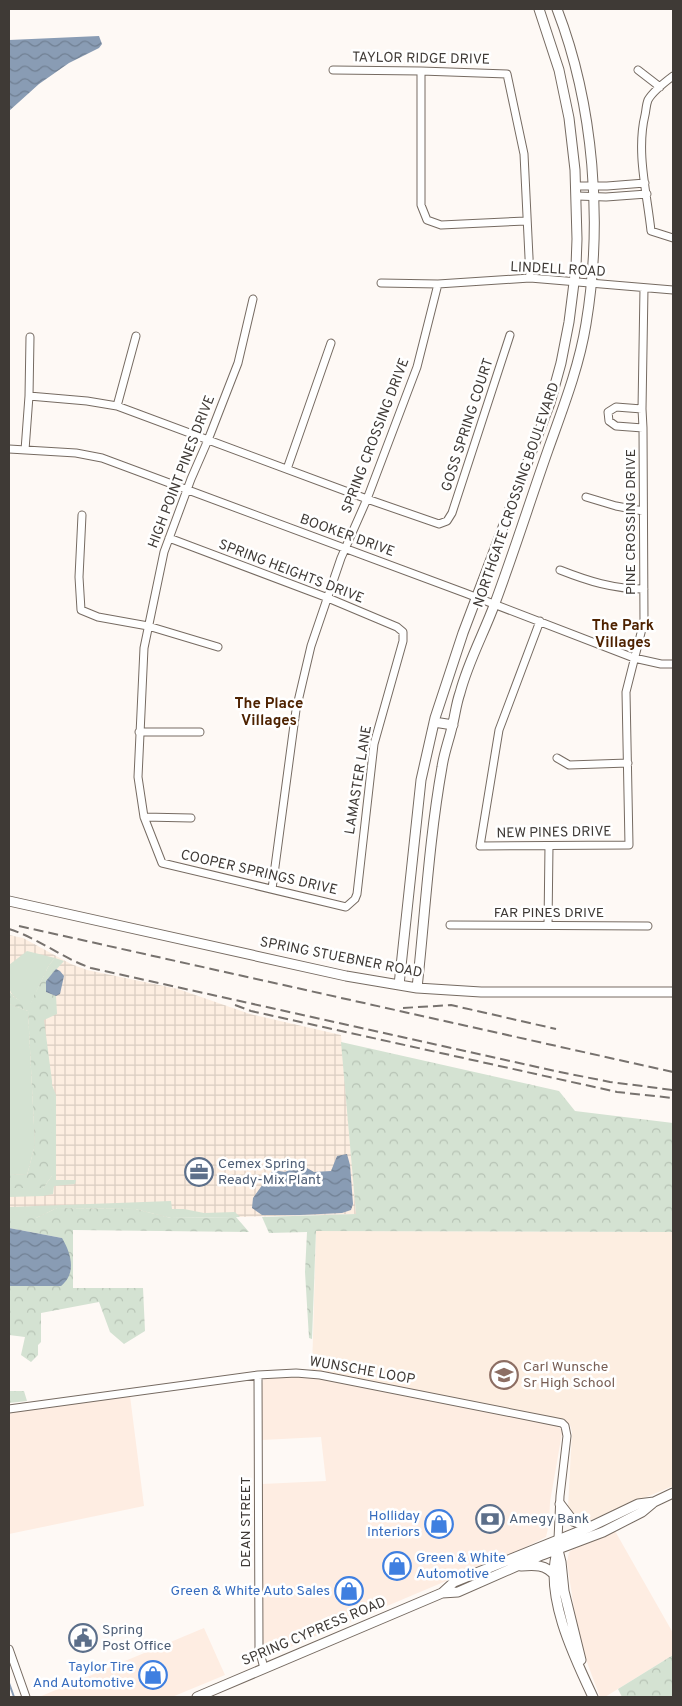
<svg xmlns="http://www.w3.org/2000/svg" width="682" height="1706" font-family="Overpass,sans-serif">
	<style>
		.commercial { fill: #feede2 }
		.industrial { fill: url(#industrial-grid) }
		.built { fill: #fdeee1 }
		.green { fill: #d4e2d2 }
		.forest { fill: url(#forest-crowns) }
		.water { fill: url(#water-waves) }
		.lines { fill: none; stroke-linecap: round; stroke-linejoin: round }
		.stream { stroke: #899cb4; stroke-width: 2 }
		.minor-casing { stroke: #766b62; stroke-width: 9 }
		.major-casing { stroke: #766b62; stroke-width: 11 }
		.minor { stroke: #fff; stroke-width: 7 }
		.major { stroke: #fff; stroke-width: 9 }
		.rail { stroke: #77726e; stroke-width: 2; stroke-dasharray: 10 5; stroke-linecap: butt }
		.labels { text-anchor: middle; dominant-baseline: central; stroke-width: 5; stroke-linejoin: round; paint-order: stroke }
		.street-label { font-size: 14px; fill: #3f3a36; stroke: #fff }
		.service-label { font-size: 14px; fill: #4e5e75; stroke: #fff; text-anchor: start }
		.education-label { font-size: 14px; fill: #785e54; stroke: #fff; text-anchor: start }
		.shop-label { font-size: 14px; fill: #366cbe; stroke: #fff; text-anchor: end }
		.neighbourhood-label { font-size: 15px; font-weight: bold; fill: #4e2200; stroke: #fff }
	</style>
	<defs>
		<pattern id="industrial-grid" width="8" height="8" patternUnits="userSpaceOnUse" patternTransform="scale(1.25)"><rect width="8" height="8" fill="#fdeee1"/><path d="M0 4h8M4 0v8" fill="none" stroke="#dacdc2"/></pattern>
		<pattern id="forest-crowns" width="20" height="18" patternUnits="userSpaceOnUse" patternTransform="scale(1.25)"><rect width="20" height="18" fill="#d4e2d2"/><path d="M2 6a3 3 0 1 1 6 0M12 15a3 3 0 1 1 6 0" fill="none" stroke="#b7c3b5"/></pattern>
		<pattern id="water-waves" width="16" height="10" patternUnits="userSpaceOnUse" patternTransform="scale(1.25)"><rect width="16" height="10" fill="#899cb4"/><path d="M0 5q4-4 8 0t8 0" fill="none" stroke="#718093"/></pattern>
	</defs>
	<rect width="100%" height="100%" fill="#fef9f5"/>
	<!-- commercial -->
	<path class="commercial" d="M294,1377H314L377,1389L557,1426L561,1429L562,1433L550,1502L549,1524L546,1537L522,1549L271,1655H265L262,1652V1484L326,1481L321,1437L262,1440V1384L263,1380L266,1378Z
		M130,1396L144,1506L9,1534V1412Z
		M615,1531L673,1633V1655L605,1697H600L582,1649L577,1629L567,1562L569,1552L575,1548Z
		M204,1628L225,1675L172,1697H39Z"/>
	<!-- industrial -->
	<path class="industrial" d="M9,935L23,938L71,964L87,970L178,989L250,1014L341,1035L356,1214L236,1217L9,1218Z"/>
	<!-- built -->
	<path class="built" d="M316,1231L673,1232V1486L591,1520L585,1521L577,1519L571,1514L568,1507L572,1432L570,1425L566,1421L386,1384L312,1371Z"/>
	<!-- green -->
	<path class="green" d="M27,951L55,958L49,965L29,1007C5,992 9,991 9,965Z
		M9,1004L28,1011L35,1145L27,1175L9,1174Z
		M52,1085L56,1095V1180H76L75,1184L54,1186L53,1194L43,1196L9,1197V1188H43L52,1176Z
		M171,1201L172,1209H184L204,1213L235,1212L240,1217L171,1218L135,1209L57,1208L36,1218H9V1207Z"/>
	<!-- forest -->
	<path class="forest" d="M55,958L64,961L46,981V992L56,996L57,1014L44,1020L52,1081V1176L43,1188H9V1174L27,1175L35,1145L28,1011L9,1004V991L14,997L29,1006L49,965Z
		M341,1042L559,1091L575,1111L673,1123V1232L316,1231L312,1339L309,1338L305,1272L307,1232L269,1233L262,1217L356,1214Z
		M57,1208L135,1209L171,1218L236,1217L249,1232L73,1230V1288H143L145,1331L124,1344L110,1332L99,1302L41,1313V1342L38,1345V1355L31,1362L21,1355L25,1337L9,1335V1286H61L62,1238L9,1228V1218H36Z
		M9,1391H24L27,1401L9,1403Z
		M673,1655V1697H622L618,1689Z"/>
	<!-- water -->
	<path class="water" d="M99,36L102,44L99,48L69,63L39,84L9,111V40Z
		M56,969L60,971L64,976L60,994L56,996L46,992V981Z
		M347,1154L350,1165L353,1204L351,1210L342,1213L300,1215H262L252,1208L253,1198L273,1170L285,1172L295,1167H305L314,1172L331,1171L337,1156Z
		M9,1228L62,1238C71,1253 77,1273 61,1286H9Z"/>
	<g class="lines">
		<!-- stream -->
		<path class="stream" d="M9,1683L14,1697"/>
		<defs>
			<path id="minor" d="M333,70L421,71L507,74L524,154L530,278
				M638,70L660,87
				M421,71V205L427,220L441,225L526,221
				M673,76C665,82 653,91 648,100C646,105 646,111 645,115C636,152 647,193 651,231L673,238
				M577,186H607L645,183
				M577,196L606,197L647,194
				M381,283L438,284L530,278L673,290
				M29,396L87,401L117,406L367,499L439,524L447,521L452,513L510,335
				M117,406L136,336
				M642,409L616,407L608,412L609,421L616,426L643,428
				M9,449L76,453L102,458L465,593L634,658L661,664H673
				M25,450L29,396L30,337
				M287,469L331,343
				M586,497L616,506L643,511
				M82,515L79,577L81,610L98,617L148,626L218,647
				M169,538L328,598L397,627L403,632V641L374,744L357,894L355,899L346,907L162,863L144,817L138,777L144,648L164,552L191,479L208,440L238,363L253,299
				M560,570C588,581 613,589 644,589
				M540,621L499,730L480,846L629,845L626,692L644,621L643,428L642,409L644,288
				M139,732H200
				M557,758L569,765L628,763
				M144,817L191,818
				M272,889L296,710L311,646L341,558L367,499L417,367L438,284
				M450,925L648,926
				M548,925L549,846
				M258,1375L259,1649L264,1668
				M9,1409L258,1375L296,1373L320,1375L552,1421L562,1423L565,1426L567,1436L560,1496L558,1539
				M9,1649L26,1697"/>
			<path id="major" d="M434,722L453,725
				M9,901L346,976L417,988L481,992H673
				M399,985L421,780L435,718L463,633L550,403L561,363L569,322L576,267L577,239L575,170L569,118L559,70L539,9
				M417,988C425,915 429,840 442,767C444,753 449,740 452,727C455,716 456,704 460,693C468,662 484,633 495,603C514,552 530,501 548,450C563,408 579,367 586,324C603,222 594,105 557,9
				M560,1504L573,1521L590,1527
				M558,1549C543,1593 574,1657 593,1697
				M558,1550L561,1562L564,1591L581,1660
				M521,1566C534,1565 546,1564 555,1576
				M442,1593L458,1592L542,1555L603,1532L642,1512L654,1502L673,1493
				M197,1697L442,1593L454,1582L590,1527L638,1504L654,1502"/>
		</defs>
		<!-- minor casing -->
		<use href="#minor" class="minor-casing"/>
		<!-- major casing -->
		<use href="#major" class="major-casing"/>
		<!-- minor -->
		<use href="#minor" class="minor"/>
		<!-- major -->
		<use href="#major" class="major"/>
		<!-- rail -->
		<path class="rail" d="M19,926L673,1072
			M9,929C38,938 62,958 91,968L555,1071L610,1082L673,1090
			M235,1005L251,1011L617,1092L673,1098
			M403,1008L451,1005L556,1029"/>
	</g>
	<!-- icons -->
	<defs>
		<symbol id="office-ring" viewBox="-11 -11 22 22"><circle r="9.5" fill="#fff" stroke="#5c6f8a" stroke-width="1.5"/><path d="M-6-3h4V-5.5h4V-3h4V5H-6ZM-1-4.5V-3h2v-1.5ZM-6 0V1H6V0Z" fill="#5c6f8a"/></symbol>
		<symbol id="school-ring" viewBox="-11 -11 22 22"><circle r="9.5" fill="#fff" stroke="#8d6e63" stroke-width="1.5"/><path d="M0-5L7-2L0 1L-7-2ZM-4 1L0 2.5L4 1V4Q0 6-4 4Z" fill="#8d6e63"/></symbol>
		<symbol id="bank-ring" viewBox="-11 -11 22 22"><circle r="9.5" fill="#fff" stroke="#5c6f8a" stroke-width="1.5"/><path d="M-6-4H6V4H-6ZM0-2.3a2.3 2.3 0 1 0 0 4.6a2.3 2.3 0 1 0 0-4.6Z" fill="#5c6f8a"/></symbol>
		<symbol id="shop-ring" viewBox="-11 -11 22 22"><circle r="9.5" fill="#fff" stroke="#3f7fe0" stroke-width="1.5"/><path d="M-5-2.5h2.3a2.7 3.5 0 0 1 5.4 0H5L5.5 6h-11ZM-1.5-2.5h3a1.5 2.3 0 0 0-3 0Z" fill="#3f7fe0"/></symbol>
		<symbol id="civic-ring" viewBox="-11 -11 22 22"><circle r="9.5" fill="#fff" stroke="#5c6f8a" stroke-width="1.5"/><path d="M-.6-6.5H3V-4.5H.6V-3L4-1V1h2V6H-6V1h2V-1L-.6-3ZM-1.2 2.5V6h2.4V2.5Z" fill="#5c6f8a"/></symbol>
	</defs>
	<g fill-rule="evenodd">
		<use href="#office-ring" x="183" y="1156" width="32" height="32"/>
		<use href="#school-ring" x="488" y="1359" width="32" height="32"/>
		<use href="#bank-ring" x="474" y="1503" width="32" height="32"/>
		<use href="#shop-ring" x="423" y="1508" width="32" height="32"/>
		<use href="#shop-ring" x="381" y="1550" width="32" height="32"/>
		<use href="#shop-ring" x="333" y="1575" width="32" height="32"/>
		<use href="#civic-ring" x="67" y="1622" width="32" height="32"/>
		<use href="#shop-ring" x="137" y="1659" width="32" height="32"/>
	</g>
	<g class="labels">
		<!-- street labels -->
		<g class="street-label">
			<text transform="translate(421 59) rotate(1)">TAYLOR RIDGE DRIVE</text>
			<text transform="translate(558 270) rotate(3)">LINDELL ROAD</text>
			<text transform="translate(468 425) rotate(-72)">GOSS SPRING COURT</text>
			<text transform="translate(376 436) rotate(-69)">SPRING CROSSING DRIVE</text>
			<text transform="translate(182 472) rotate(-69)">HIGH POINT PINES DRIVE</text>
			<text transform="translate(517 495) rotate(-71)">NORTHGATE CROSSING BOULEVARD</text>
			<text transform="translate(631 522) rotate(-90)">PINE CROSSING DRIVE</text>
			<text transform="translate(347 536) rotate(20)">BOOKER DRIVE</text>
			<text transform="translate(291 572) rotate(21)">SPRING HEIGHTS DRIVE</text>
			<text transform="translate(359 780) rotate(-81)">LAMASTER LANE</text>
			<text transform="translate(554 833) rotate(-1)">NEW PINES DRIVE</text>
			<text transform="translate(259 873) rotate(13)">COOPER SPRINGS DRIVE</text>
			<text x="549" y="913">FAR PINES DRIVE</text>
			<text transform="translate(341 958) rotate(11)">SPRING STUEBNER ROAD</text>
			<text transform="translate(362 1371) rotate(10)">WUNSCHE LOOP</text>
			<text transform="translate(246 1522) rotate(-90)">DEAN STREET</text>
			<text transform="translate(314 1632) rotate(-23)">SPRING CYPRESS ROAD</text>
		</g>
		<!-- service labels -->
		<g class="service-label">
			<text x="218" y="1164">Cemex Spring<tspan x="218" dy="16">Ready-Mix Plant</tspan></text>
			<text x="509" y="1519">Amegy Bank</text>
			<text x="102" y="1630">Spring<tspan x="102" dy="16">Post Office</tspan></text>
		</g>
		<!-- education labels -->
		<g class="education-label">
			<text x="523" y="1367">Carl Wunsche<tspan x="523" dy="16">Sr High School</tspan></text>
		</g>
		<!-- shop labels -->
		<g class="shop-label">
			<text x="420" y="1516">Holliday<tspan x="420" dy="16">Interiors</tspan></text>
			<text x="416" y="1558" text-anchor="start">Green &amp; White<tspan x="416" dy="16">Automotive</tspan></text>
			<text x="330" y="1591">Green &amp; White Auto Sales</text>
			<text x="134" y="1667">Taylor Tire<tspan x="134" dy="16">And Automotive</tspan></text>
		</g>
		<!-- neighbourhood labels -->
		<g class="neighbourhood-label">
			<text x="623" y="626">The Park<tspan x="623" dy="17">Villages</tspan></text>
			<text x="269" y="704">The Place<tspan x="269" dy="17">Villages</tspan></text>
		</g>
	</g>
	<!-- border -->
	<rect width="682" height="1706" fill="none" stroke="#3f3a36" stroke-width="20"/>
</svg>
